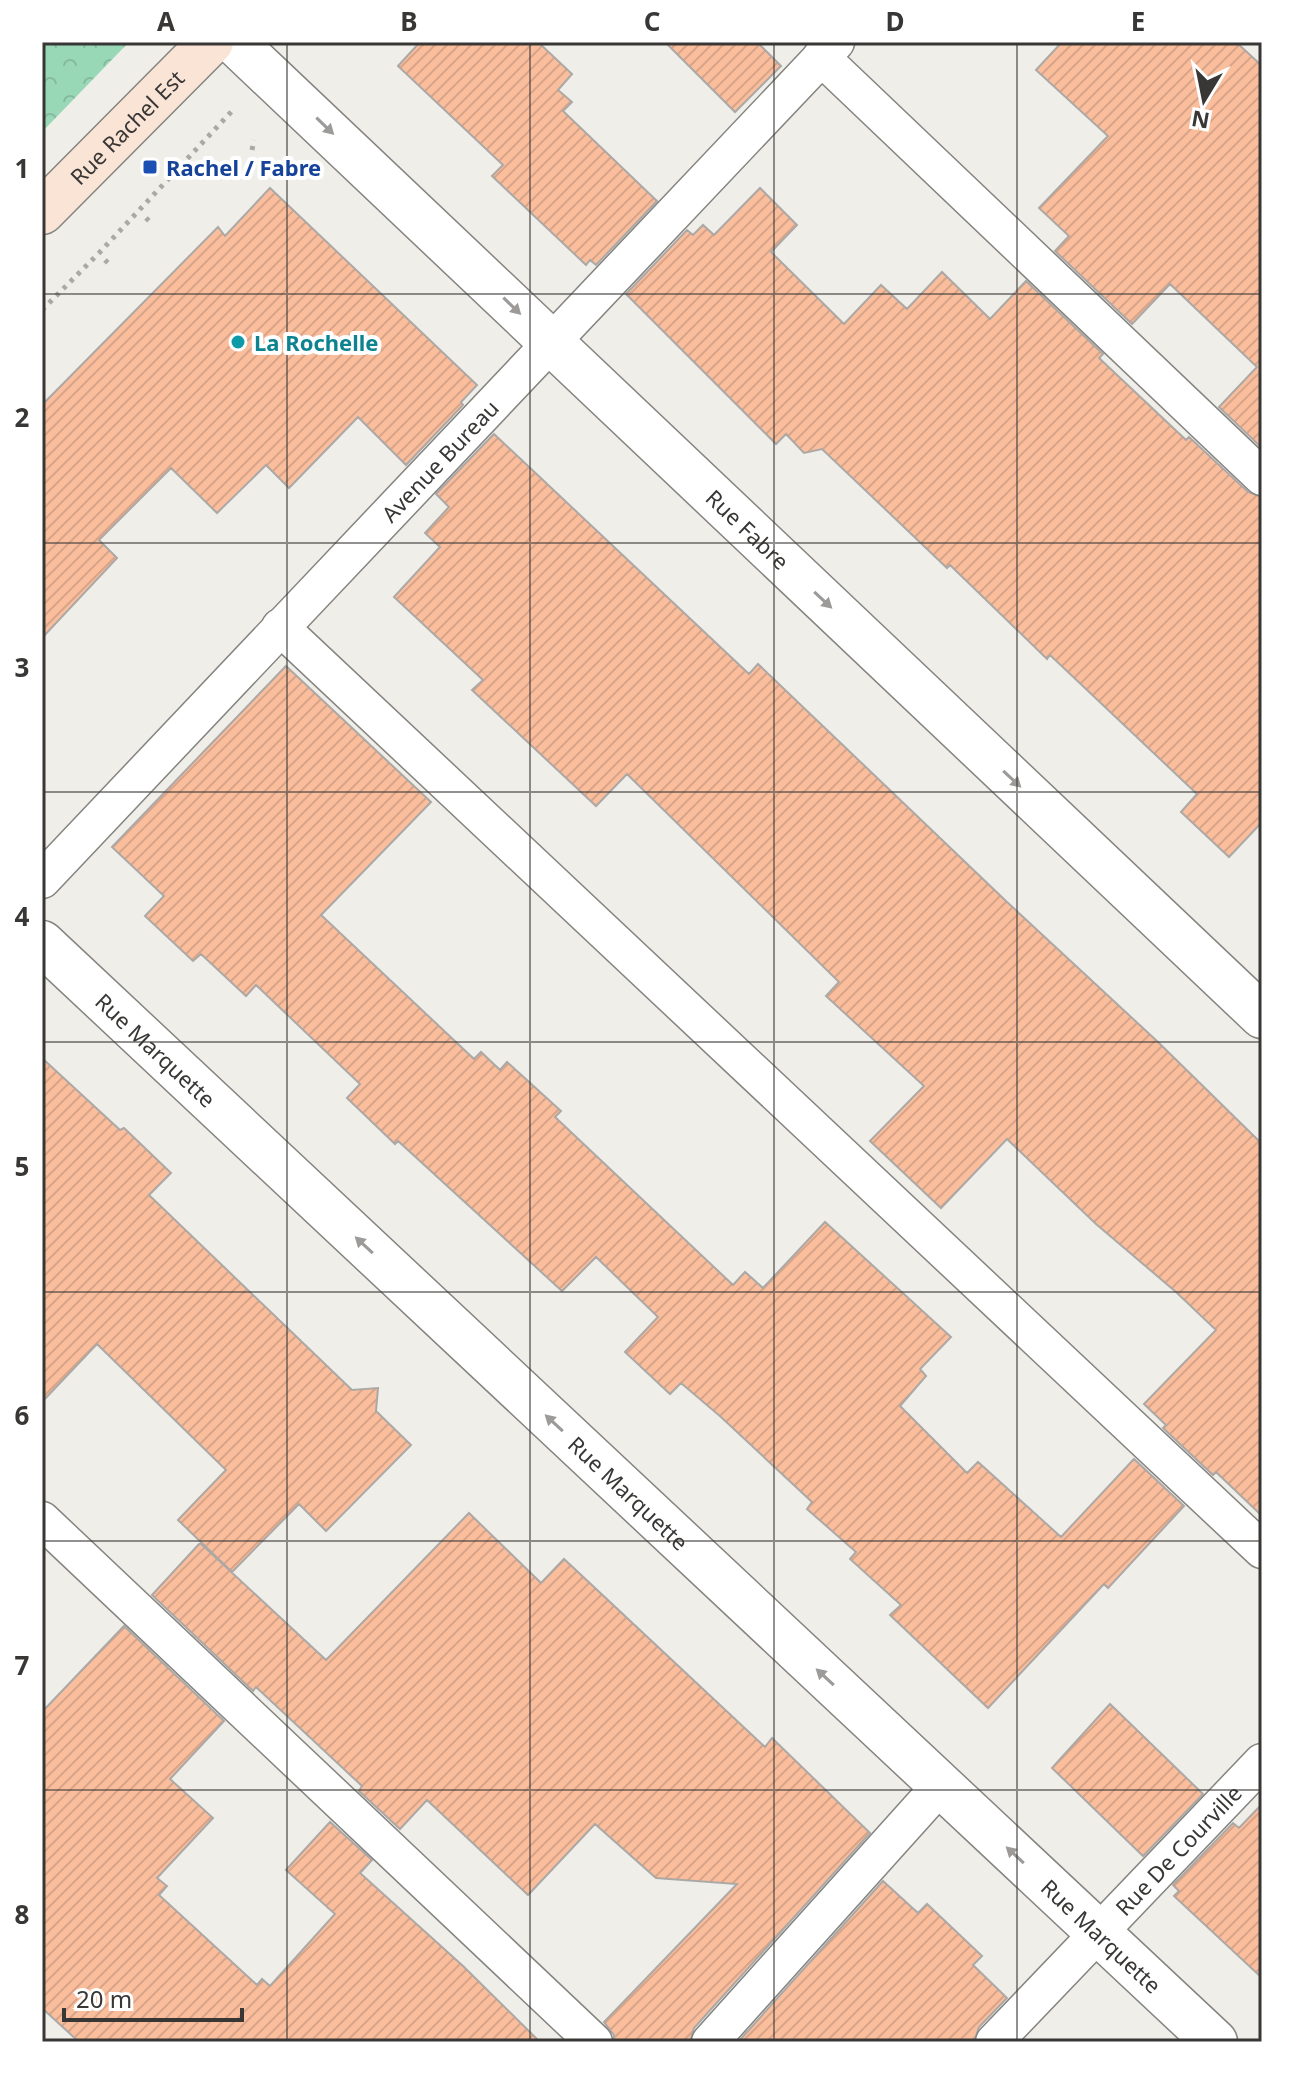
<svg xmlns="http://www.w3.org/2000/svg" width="1304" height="2084" font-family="'Noto Sans',sans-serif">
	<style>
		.park { fill: url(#park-crowns) }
		.building { fill: url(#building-hatch); stroke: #aca8a5; stroke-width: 2 }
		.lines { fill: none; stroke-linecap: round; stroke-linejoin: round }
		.service-casing { stroke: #858480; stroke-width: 39 }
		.minor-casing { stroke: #858480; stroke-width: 47 }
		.secondary-casing { stroke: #858480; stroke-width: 47 }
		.path { stroke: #aaa9a5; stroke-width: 5; stroke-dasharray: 4 6; stroke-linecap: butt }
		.service { stroke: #fff; stroke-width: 36 }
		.minor { stroke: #fff; stroke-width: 44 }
		.secondary { stroke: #fae4d6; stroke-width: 44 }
		.oneway { fill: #9c9b9a }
		.grid { fill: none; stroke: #383735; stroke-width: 2; stroke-opacity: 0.55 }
		.transit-dot { fill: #1a4fb4; stroke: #fff; stroke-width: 3 }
		.culture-dot { fill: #0f9aa8; stroke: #fff; stroke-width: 3 }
		.labels { text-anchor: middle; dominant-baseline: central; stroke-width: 8; stroke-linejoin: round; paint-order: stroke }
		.street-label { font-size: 22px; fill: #383735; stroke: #fff }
		.transit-label { font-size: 22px; font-weight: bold; fill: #164399; stroke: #fff; text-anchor: start }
		.culture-label { font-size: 22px; font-weight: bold; fill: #0d838f; stroke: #fff; text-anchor: start }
		.neatline { fill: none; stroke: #383735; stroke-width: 3 }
		.grid-label { font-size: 26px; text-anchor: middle; font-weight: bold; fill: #383735 }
	</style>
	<defs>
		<pattern id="park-crowns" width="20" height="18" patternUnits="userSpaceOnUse" patternTransform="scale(2)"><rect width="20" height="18" fill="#99d8b7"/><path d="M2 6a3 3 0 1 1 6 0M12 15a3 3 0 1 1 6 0" fill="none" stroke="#85ba9e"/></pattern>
		<pattern id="building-hatch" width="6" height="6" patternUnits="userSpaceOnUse" patternTransform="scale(2)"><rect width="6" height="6" fill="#fbbe9d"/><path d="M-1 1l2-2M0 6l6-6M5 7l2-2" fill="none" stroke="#d8a488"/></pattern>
	</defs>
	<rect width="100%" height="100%" fill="#efeee9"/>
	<!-- park -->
	<path class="park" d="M42,42H129L42,132Z"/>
	<!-- building -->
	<path class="building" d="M420,42H538L572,74L558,90L572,102L563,111L657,201L596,265L590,260L586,265L492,176L503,165L398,66Z
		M665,42H757L781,66L735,112Z
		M1062,42H1236L1262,66V448L1219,407L1257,367L1170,284L1132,324L1055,251L1069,236L1039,208L1108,136L1036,70Z
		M270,188L477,385L461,402L463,405L406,465L358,417L289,488L266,465L217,513L171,468L99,540L117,558L42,638V405L218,227L225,236Z
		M760,188L797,225L771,252L844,324L881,285L907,309L942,272L990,319L1026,281L1103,354L1099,358L1186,440L1189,437L1248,492L1262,497V822L1229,857L1181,812L1197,794L1050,655L1047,659L950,565L947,568L822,449L804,453L786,434L776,444L626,294L687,230L693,235L703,225L714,235Z
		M494,434L749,674L758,664L1007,902L1158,1042L1262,1144V1516L1216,1472L1213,1475L1163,1428L1166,1425L1144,1404L1216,1330L1176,1292L1096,1224L1007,1139L941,1208L870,1141L924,1086L826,996L839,982L627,774L596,806L472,690L483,680L394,597L440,547L425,533L449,507L436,494Z
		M286,666L431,802L321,915L474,1059L481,1052L500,1070L507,1062L561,1111L555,1117L733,1285L745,1272L763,1288L825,1222L951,1337L920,1369L926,1376L900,1406L967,1473L978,1462L1061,1537L1134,1459L1184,1506L1108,1588L1104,1584L988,1708L890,1615L901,1605L850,1559L856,1552L807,1509L812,1502L721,1417L681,1383L670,1394L625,1352L658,1317L596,1257L562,1291L398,1141L395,1144L347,1098L360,1084L256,985L246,996L201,954L193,961L145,916L164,896L112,847Z
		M42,1058L120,1130L124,1128L171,1173L149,1195L352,1390L378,1388L376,1411L411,1445L326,1531L299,1504L232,1572L178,1520L226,1470L97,1344L42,1402Z
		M469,1513L541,1583L564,1559L765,1747L772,1738L870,1833L694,2028L690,2042H614V2035L604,2022L737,1884L656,1878L595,1824L528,1895L427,1800L400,1829L359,1791L362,1786L256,1687L253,1691L152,1595L200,1543L326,1660Z
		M124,1626L224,1721L170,1779L213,1818L157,1878L167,1886L159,1895L257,1985L262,1979L270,1986L335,1914L286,1870L330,1822L372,1860L360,1873L463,1966L540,2042H79L42,2008V1712Z
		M1110,1704L1203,1794L1143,1856L1052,1768Z
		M1262,1804V1978L1174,1896L1179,1891L1173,1885L1233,1823L1239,1828Z
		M883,1881L918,1913L927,1904L982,1956L973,1965L1007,1998L979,2027L974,2042H738Z"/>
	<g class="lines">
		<defs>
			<g id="service">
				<path d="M821,57L1262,477"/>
				<path d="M280,627L1262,1550"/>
				<path id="s1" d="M42,880L836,42"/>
				<path d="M42,1520L594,2042"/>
				<path d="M710,2042L941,1785"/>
				<path id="s2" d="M994,2042L1262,1762"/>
			</g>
			<g id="minor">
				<path id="s3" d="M234,42L1262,1016"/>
				<path id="s4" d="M42,943L1215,2042"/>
			</g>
			<g id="secondary">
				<path id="s5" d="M42,212L211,42"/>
			</g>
		</defs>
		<!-- service casing -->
		<use href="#service" class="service-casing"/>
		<!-- minor casing -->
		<use href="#minor" class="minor-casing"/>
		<!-- secondary casing -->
		<use href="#secondary" class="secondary-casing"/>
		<!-- path -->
		<path class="path" d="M42,45L45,42
			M252,150L254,140
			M146,218L151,223
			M105,260L110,265
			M42,310L99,253L232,111"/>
		<!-- service -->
		<use href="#service" class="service"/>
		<!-- minor -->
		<use href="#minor" class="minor"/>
		<!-- secondary -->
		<use href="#secondary" class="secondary"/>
	</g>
	<!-- one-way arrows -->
	<defs><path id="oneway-solid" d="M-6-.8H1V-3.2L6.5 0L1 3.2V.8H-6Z" transform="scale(2)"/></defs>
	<g class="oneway">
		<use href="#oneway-solid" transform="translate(325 126) rotate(44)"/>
		<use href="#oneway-solid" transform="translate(512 306) rotate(44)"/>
		<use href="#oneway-solid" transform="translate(823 600) rotate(43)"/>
		<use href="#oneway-solid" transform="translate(1012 779) rotate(43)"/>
		<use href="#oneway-solid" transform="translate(364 1245) rotate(-137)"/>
		<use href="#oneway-solid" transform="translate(554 1423) rotate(-137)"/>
		<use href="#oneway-solid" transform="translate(825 1677) rotate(-137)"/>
		<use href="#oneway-solid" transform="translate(1015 1855) rotate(-137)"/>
	</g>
	<!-- grid -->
	<path class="grid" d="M287,42V2042M530,42V2042M774,42V2042M1017,42V2042M42,294H1262M42,543H1262M42,792H1262M42,1042H1262M42,1292H1262M42,1541H1262M42,1790H1262"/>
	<!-- markers -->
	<rect class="transit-dot" x="142" y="159" width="16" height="16" rx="4"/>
	<circle class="culture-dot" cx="238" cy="342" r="8"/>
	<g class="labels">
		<!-- street labels -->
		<g class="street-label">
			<text stroke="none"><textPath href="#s5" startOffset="120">Rue Rachel Est</textPath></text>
			<text stroke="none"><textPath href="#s1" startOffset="578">Avenue Bureau</textPath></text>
			<text stroke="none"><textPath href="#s3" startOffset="708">Rue Fabre</textPath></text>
			<text stroke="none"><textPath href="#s4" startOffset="156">Rue Marquette</textPath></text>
			<text stroke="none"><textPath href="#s4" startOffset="804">Rue Marquette</textPath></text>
			<text stroke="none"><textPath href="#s2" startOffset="266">Rue De Courville</textPath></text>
			<text stroke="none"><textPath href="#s4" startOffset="1452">Rue Marquette</textPath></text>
		</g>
		<!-- transit labels -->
		<g class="transit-label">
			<text x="166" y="167">Rachel / Fabre</text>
		</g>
		<!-- culture labels -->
		<g class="culture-label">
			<text x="254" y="342">La Rochelle</text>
		</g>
	</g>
	<!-- border -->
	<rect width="1304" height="2084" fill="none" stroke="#ffffff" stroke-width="88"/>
	<!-- north arrow -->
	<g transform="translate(1204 100) rotate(190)" stroke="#ffffff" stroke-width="6" paint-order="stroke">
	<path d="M0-6L14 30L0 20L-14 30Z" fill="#383735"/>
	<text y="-12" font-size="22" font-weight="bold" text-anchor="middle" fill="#383735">N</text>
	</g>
	<!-- scale -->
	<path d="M64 2008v12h178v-12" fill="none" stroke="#383735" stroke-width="4"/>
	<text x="76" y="2008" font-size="24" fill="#383735" stroke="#ffffff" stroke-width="6" paint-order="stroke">20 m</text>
	<rect x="44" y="44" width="1216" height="1996" class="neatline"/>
	<g class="grid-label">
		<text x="166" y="31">A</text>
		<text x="409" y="31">B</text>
		<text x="652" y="31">C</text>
		<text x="895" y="31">D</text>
		<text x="1138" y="31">E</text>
		<text x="22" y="178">1</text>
		<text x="22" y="427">2</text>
		<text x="22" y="677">3</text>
		<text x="22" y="926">4</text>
		<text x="22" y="1176">5</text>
		<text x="22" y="1425">6</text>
		<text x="22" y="1675">7</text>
		<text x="22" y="1924">8</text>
	</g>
</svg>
